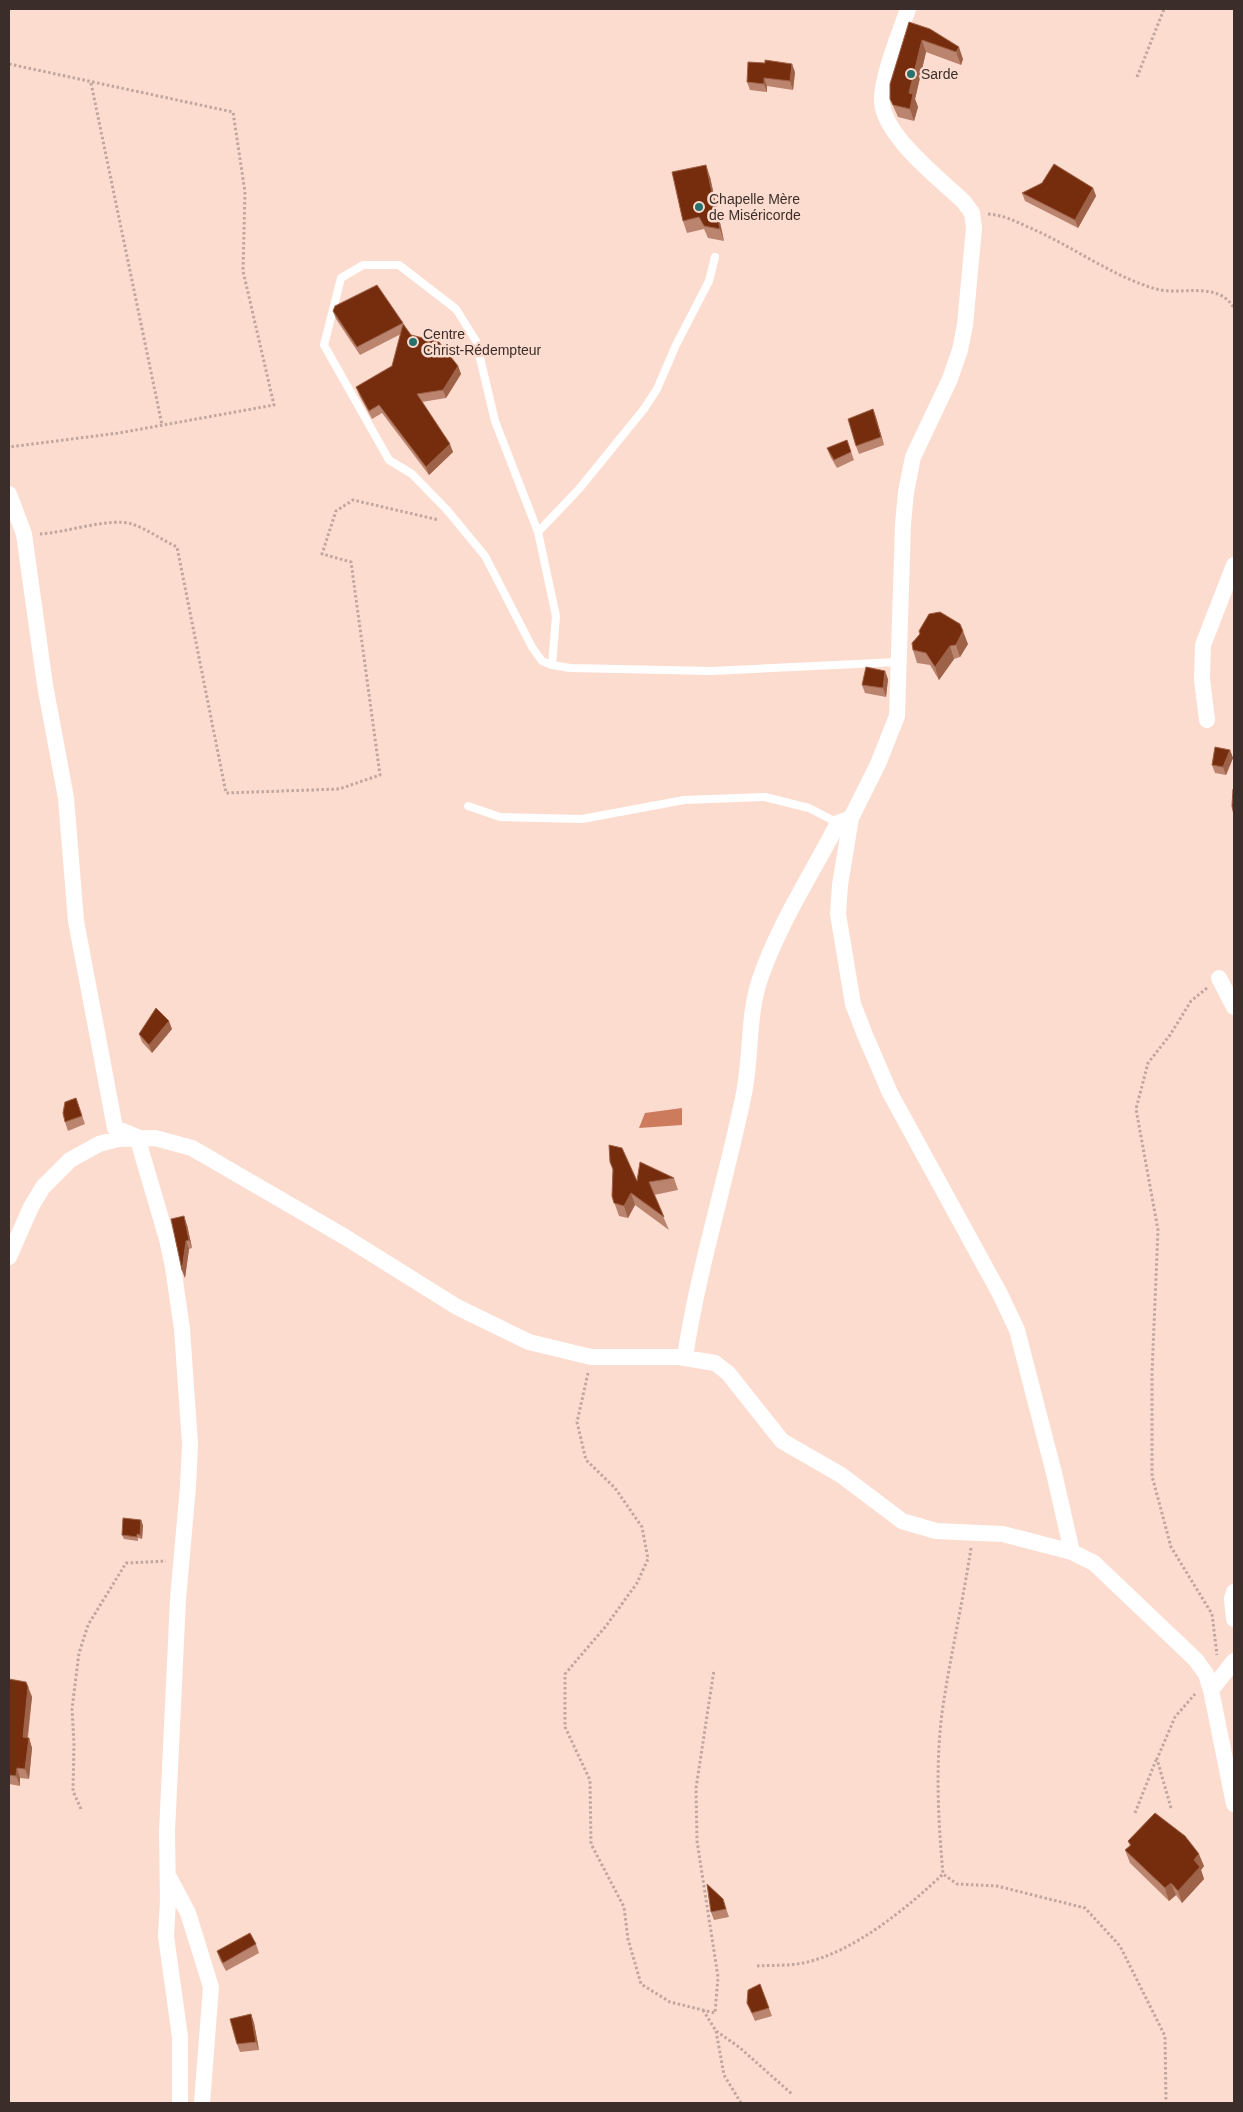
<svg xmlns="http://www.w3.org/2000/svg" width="1243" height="2112" font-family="Helvetica,sans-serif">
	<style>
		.water { fill: #cd7b5d }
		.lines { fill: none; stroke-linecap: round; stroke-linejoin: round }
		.path { stroke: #c0a69c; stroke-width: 3; stroke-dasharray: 2.5 2.5; stroke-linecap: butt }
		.service { stroke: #fff; stroke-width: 8 }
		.minor { stroke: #fff; stroke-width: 16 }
		.wall { fill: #ba846f }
		.shaded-wall { fill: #9e6248 }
		.building { fill: #762d0e; stroke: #9e6248 }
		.poi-dot { fill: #28726e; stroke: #fddcd0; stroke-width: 2 }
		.labels { text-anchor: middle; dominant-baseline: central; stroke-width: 5; stroke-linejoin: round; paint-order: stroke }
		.poi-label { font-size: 14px; fill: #3b2e2a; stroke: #fddcd0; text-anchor: start }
	</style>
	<rect width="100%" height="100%" fill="#fddcd0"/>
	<!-- water -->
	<path class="water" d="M682,1108V1125L639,1128L645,1113Z"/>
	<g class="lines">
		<!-- path -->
		<path class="path" d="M9,64L233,112L245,192L243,271L274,405L119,433L9,447
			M1137,77L1164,9
			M91,83L162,425
			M988,214C1003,215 1015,221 1028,227C1071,245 1111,276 1156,289C1182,296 1217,280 1234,308
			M40,534C64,533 111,517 132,524C147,529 162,540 177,547L226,793L339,789L380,775L351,562L322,554L336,511L353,500L439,520
			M1207,988L1191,1001L1170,1035L1148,1063L1136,1109L1158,1230L1152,1373V1476L1171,1547L1212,1614L1217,1655
			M588,1373L577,1422L586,1460L615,1488L642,1527L648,1559L637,1583L606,1626L565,1674V1727L590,1780L591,1844L624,1907L628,1939L641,1984L670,2002L715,2013L718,1977L697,1841L696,1788L714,1670
			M971,1548C963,1601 951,1653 943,1706C935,1760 938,1819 943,1874L957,1884L997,1886L1085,1908L1120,1946L1165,2036L1166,2103
			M1171,1808L1157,1759L1175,1717L1195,1694
			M81,1809L73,1791L74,1743L72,1709L79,1653L88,1625L126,1563L166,1561
			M1135,1813L1156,1760
			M757,1966C772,1965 788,1966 803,1963C853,1953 907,1908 943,1874
			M703,2010L716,2031L739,2047L793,2095
			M716,2031L724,2075L741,2103"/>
		<!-- service -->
		<path class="service" d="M538,532L579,489L644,409L657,389L676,345L709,281L715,257
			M552,665L542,661L532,647L485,556L447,510L412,474L389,460L324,345L341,278L363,265H399L456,309L476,341L495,421L538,532L556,616L552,665L570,668L712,671L898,662
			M468,806L500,817L582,819L684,800L765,797L809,808L838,823"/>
		<!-- minor -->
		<path class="minor" d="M908,9C900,32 881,78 882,102C884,136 940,179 964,202L972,213L974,228L965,325L960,350L950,379L913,457L906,492L903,524L897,716L878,764L851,818L840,885L838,914L853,1004L865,1035L890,1093L1000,1294L1017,1330L1054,1473L1072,1552
			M9,494L24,534L45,685L66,798L76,921L115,1128L137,1137L167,1239L173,1267L182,1329L190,1444L188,1487L178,1599L167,1832L168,1900L166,1936L180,2037V2103
			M1207,720L1202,679L1203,645L1234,565
			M1219,978L1234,1007
			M9,1257L31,1207L43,1187L70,1160L99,1144L118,1139L155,1138L192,1148L345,1237L457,1307L529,1342L591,1357H679L715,1363L728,1373L782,1441L841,1475L902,1521L936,1531L1003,1534L1072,1552L1094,1563L1196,1660L1206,1674L1211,1690L1234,1804
			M685,1357C698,1270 725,1185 743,1098C752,1059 747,1017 760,979C779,923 812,874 838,823L851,818
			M1234,1592L1232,1599L1234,1619
			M1211,1690L1234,1661
			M170,1879L188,1913L211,1987L202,2103"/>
	</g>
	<!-- wall -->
	<path class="wall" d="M930,29L963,59L961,65L926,52L915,99L918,107L914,121L898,117L890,99V84Z
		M795,72L793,90L767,86V92L750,90L747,82Z
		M710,177L724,241L708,238L704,229L687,233L683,221Z
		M1093,188L1096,196L1078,228L1025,201L1022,193Z
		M333,311L403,323L411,335L458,366L461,374L446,398L422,402L453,452L429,475L382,413L372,419L359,395L356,387L392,366L401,334L360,355L336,319Z
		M873,409L884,445L859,454L856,446Z
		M847,440L854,460L837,468L830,456L827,448Z
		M968,644L960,657L954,659L939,680L930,665L917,663L913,650Z
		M888,679L886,697L865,693L862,685Z
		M1230,750L1233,758L1226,775L1215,773L1212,765Z
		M172,1029L152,1053L142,1042L139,1034Z
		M76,1098L85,1124L68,1131L65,1122Z
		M610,1162L637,1181L674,1178L678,1190L654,1195L669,1230L635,1205L628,1218L619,1216L612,1196L613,1171Z
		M187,1225L192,1248L189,1249L185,1278L182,1270Z
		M143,1525L142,1539L138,1538V1541L124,1539L122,1535Z
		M9,1679L28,1687L32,1697L28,1738H29L32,1748L29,1779L20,1778V1786L9,1784Z
		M1128,1841L1204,1866L1201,1870L1204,1879L1182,1903L1176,1895L1169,1901L1130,1863L1125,1850L1130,1846Z
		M726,1908L729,1917L714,1920L711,1912Z
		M256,1944L259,1953L226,1971L220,1960L217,1951Z
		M760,1984L772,2016L755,2021L747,2003Z
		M251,2014L254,2023L259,2050L240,2052L237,2044Z"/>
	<!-- shaded-wall -->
	<path class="shaded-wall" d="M922,40L926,52L915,99L918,107L914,121L910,109L909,93Z
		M959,47L963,59L961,65L956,52Z
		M792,64L795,72L793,90L790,81Z
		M764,78L767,86V92L764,84Z
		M706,165L710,177L724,241L720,229Z
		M1093,188L1096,196L1078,228L1075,220Z
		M458,366L461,374L446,398L443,390Z
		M873,409L876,417L884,445L881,437Z
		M450,444L453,452L429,475L426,467Z
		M963,631L968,644L960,657L956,645Z
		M950,646L954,659L939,680L935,667Z
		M885,671L888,679L886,697L883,688Z
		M1230,750L1233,758L1226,775L1223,767Z
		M169,1021L172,1029L152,1053L149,1045Z
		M631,1193L635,1205L628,1218L624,1206Z
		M184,1216L187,1225L192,1248L189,1240Z
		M186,1241L189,1249L185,1278L182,1270Z
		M141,1520L143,1525L142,1539L140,1535Z
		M28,1687L32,1697L26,1747L23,1737Z
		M29,1738L32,1748L29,1779L25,1769Z
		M17,1768L20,1778V1786L16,1776Z
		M1199,1854L1204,1866L1201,1870L1204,1879L1182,1903L1178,1891L1194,1860Z
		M1171,1883L1176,1895L1169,1901L1165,1888Z
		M251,2014L254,2023L259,2050L256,2042Z"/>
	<!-- building -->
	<path class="building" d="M909,22L930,29L959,47L956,52L922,40L909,93L913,94L910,109L893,105L890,99V84Z
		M765,60L792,64L790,81L764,78V84L747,82L748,62L765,63Z
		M1054,164L1093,188L1075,220L1022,193L1042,183Z
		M706,165L720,229L704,226L699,217L683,221L672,172Z
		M377,285L403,323L357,347L333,311L335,306Z
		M403,324L411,335L439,342L458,366L443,390L417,394L450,444L426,467L379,405L369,411L356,387L392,366Z
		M873,409L881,437L856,446L848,419Z
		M847,440L851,452L834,460L827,448Z
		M940,612L960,624L963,631L956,645L950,646L935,667L926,653L913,650L912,643L920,634L919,631L929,614Z
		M866,667L885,671L883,688L862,685Z
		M1215,747L1230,750L1223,767L1212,765Z
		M1234,788V815L1232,806L1233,789Z
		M156,1008L169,1021L149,1045L139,1034Z
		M76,1098L82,1116L65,1122L63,1113L65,1102Z
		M609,1145L622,1148L637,1181L640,1162L674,1178L649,1182L664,1217L631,1193L624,1206L614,1203L612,1196L613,1169L610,1162Z
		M184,1216L189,1240L186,1241L182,1270L171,1219Z
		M123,1518L141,1520L140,1535L137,1534V1537L122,1535Z
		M9,1679L26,1682L28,1687L23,1737L29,1738L25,1769L17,1768L16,1776L9,1775Z
		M1155,1813L1185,1836L1199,1854L1194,1860L1200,1867L1178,1891L1171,1883L1165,1888L1125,1850L1131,1845L1128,1841Z
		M707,1884L723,1899L726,1909L711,1912Z
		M250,1933L256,1944L223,1963L217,1951Z
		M760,1984L769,2008L752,2013L747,2003L748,1990Z
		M251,2014L256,2042L237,2044L230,2019Z"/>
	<!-- markers -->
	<g class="poi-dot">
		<circle cx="911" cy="74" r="5"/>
		<circle cx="699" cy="207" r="5"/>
		<circle cx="413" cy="342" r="5"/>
	</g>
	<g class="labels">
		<!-- poi labels -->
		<g class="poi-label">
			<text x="921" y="74">Sarde</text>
			<text x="709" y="199">Chapelle Mère<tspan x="709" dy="16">de Miséricorde</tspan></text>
			<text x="423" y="334">Centre<tspan x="423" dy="16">Christ-Rédempteur</tspan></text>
		</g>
	</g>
	<!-- border -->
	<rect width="1243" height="2112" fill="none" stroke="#3b2e2a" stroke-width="20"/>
</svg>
